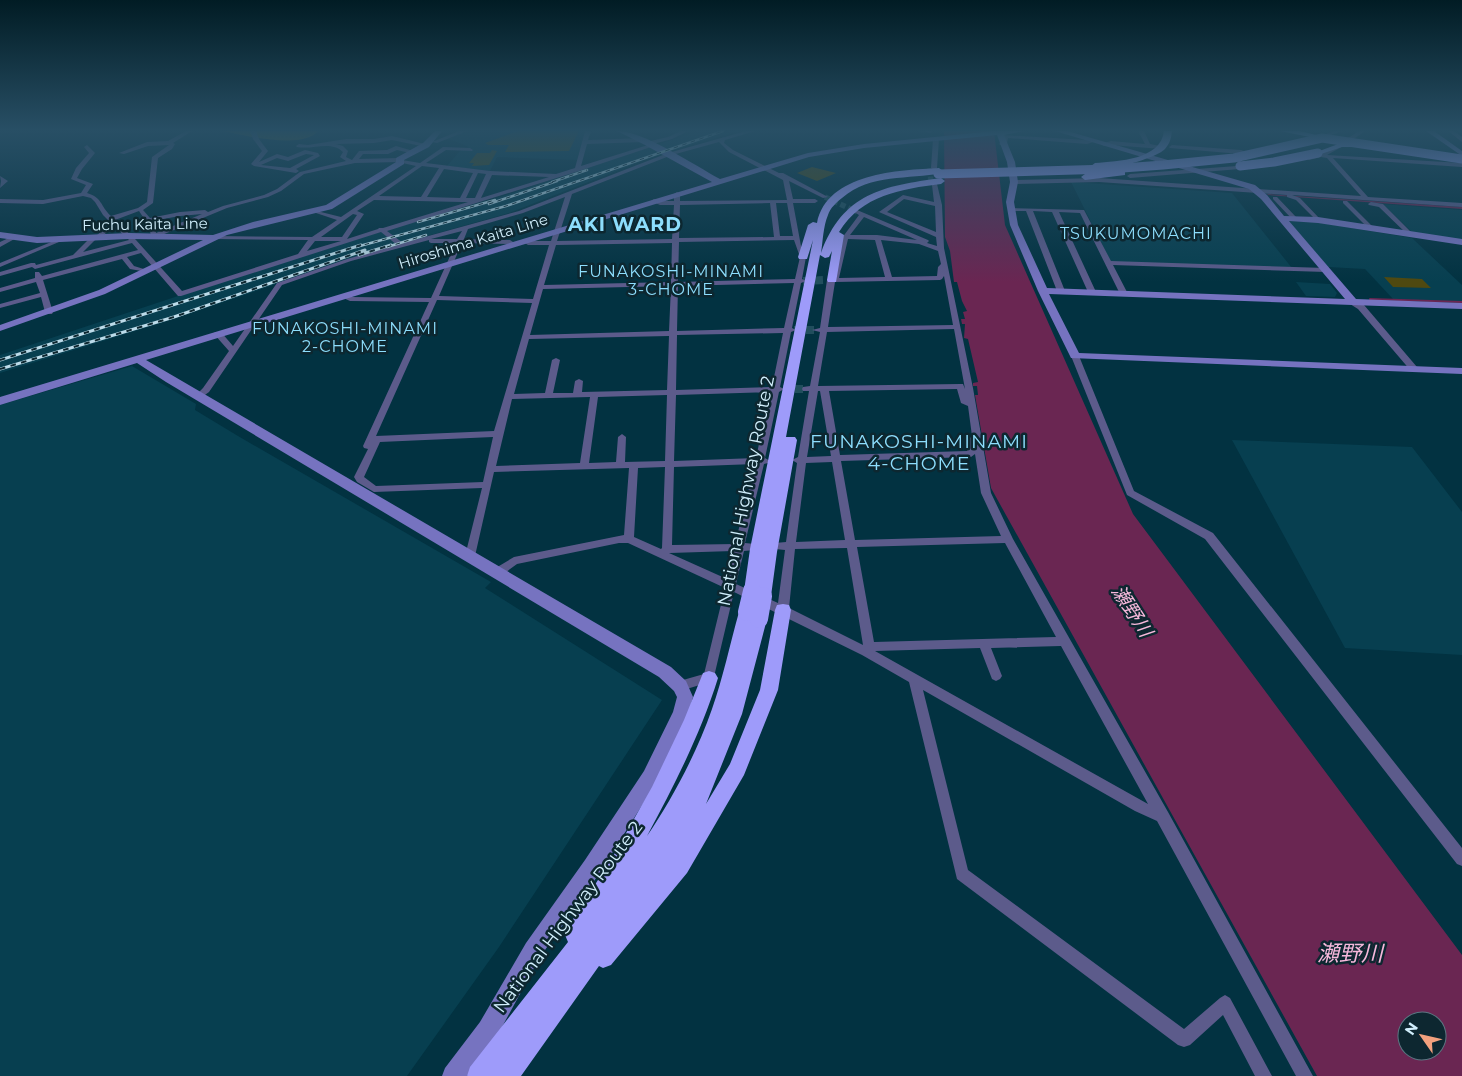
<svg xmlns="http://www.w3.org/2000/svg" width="1462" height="1076" font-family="Montserrat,'Noto Sans JP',sans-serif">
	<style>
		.built { fill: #073f50 }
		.green { fill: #4f4910 }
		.forest { fill: #6a641f }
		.water { fill: #6a2652; fill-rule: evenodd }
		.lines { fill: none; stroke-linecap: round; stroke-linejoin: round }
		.stream { stroke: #6a2652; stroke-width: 2 }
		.street-tunnel-far1 { stroke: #214e5d; stroke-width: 5.5; stroke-dasharray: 5.5 3; stroke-linecap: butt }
		.street-tunnel { stroke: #214e5d; stroke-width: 8; stroke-dasharray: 8 4; stroke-linecap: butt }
		.street { fill: #5c5b8b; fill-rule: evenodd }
		.secondary { fill: #7673c0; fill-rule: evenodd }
		.highway { fill: #9e9bfa; fill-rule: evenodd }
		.rail-far1-casing { stroke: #bcdbe9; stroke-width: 2.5 }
		.rail-casing { stroke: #bcdbe9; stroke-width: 3 }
		.rail-far1 { stroke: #0d2730; stroke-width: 1; stroke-dasharray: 4.5; stroke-linecap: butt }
		.rail { stroke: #0d2730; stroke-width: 2; stroke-dasharray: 5.5; stroke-linecap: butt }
		.highway-bridge-far1 { stroke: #9e9bfa; stroke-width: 9 }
		.highway-bridge { stroke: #9e9bfa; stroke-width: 18 }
		.labels { text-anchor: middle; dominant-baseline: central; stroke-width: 5; stroke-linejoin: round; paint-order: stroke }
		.far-street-label { font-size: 15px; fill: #d1effc; stroke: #0d2730 }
		.far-quarter-label { font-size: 16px; letter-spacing: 1px; fill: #8ddefd; stroke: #0d2730 }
		.far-neighbourhood-label { font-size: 16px; letter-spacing: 1px; fill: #8ddefd; stroke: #0d2730 }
		.street-label { font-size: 18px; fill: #d1effc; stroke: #0d2730 }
		.far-district-label { font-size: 19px; font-weight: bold; letter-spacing: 1px; fill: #8ddefd; stroke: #0d2730 }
		.neighbourhood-label { font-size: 19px; letter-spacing: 1px; fill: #8ddefd; stroke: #0d2730 }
		.water-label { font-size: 19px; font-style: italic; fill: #f6b8db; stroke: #0d2730 }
		.near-water-label { font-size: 22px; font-style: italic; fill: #f6b8db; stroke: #0d2730 }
	</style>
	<rect width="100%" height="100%" fill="#023241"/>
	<!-- built -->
	<path class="built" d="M467,131H585L577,160L497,157L490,171L447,166L460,151L469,147L447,138Z
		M699,131H740L696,143L642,161L509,213L374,251L164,322L0,373V355L181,295L379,232L500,197Z
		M1071,182L1232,193L1292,268L1111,262Z
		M1383,204L1462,210V240L1413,233Z
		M1291,221L1315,222L1412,238L1462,285V302L1393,299L1365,269L1328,267L1289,222Z
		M1296,282L1330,284L1337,293L1335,297L1306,296Z
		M132,366L196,404L195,410L238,436L491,582L485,588L662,700L499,947L407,1076H0V405Z
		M1232,440L1412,447L1462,512V655L1345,648Z"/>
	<!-- green -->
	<path class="green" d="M518,131H579L569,151L505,152L509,145H488L485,143Z
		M492,150L497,151L489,165L472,166L474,163H469L477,153H490Z
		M812,167L836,173L817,181L797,173Z
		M1384,277L1422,279L1431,288L1393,287Z"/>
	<!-- forest -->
	<path class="forest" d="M222,131H318C303,150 243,135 222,131Z"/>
	<!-- water -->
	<path class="water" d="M944,131H994L1005,225L1133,514L1462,955V1076H1317L991,488L975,395H978L977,386H973V383L978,382L968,339L964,338L965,324H962L961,319H965L963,312L967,311L962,301L957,282H954L950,251L945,237ZM1407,1021H1437V1051H1407Z
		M1267,194L1462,207V209L1268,195Z"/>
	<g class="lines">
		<!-- stream -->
		<path class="stream" d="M1370,299L1462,302"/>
		<!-- street-tunnel-far1 -->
		<path class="street-tunnel-far1" d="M930,168L931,185
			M825,197L857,212"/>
		<!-- street-tunnel -->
		<path class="street-tunnel" d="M803,281L825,280
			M794,330H816
			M783,389H806"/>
		<!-- street -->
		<path class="street" d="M186,131H192L173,143L175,144L172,149L158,158L153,203L143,210L150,218L180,212L205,210L208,212L223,206L264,195L277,189L300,172L346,161L340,157L343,152C331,140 313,150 297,147L296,146L299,144L308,145L346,139H374L392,136L429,145L426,147L392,140L374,143L336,144L343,146L348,151L346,157L352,160L359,151L387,150L396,146L417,152L414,154L397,150L388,154H363L359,159L399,158L402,160L420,163L443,147L470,148L473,150L472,151L446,150L426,163L490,171L556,174L575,168L585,131H591L588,140L643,138L646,140L643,142L587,144L581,166L648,145L645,143L646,142L668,137L681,131H688L672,139L653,144L654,146L579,171L387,231L403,243L519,211L668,153L746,131H755L725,140L724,143L733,150L779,173H783L828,197L823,198L789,181L793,199H815L818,201L815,203H793L801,246L806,257L802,279L806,281L801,283L792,328L796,330L791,332L780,387L784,389L779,392L765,458L770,461L768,463L764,464L745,543L755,544L756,547L755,550L744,551L736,584L778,603L785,550L775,549L774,546L775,543L786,542L797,463L792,460L798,457L809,391H803L802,389L803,387L810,386L820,332L812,330L820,328L827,280L834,275L842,238L859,215L854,212L857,210L928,240L929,241L927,243L937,246L936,237L879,212L903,195L934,202L932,185L937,184L942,205L944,248L973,388L991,493L1013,539L1168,812L1313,1076H1296L1157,821L1135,811L923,690L968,870L1184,1029L1220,998L1225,995L1230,998L1272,1076H1255L1223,1015L1190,1045L1184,1047L1178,1045L957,879L909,682L862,655L734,592L713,681L680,691L676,690L674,686L676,682L704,674L725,588L628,543H619L517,564L502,575H494L493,572L494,569L514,557L624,535L629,468L494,472L475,556L474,559H466L465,556L482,488L374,492L357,482L354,477L368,449L364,448L363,446L429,302L350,301L339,296L343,294L351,297L431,298L456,243H431L429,242V240L351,261L282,285L209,392L198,400L194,397L203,388L229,351L214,334L215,332H221L233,346L277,283L347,259L397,245L381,232L181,296H178L141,253L127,257L134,266L147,270V272L130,269L122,259L43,280L53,312L52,314H46L45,312L41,297L0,308V304L40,293L36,282L0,292V288L35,278V272H39L42,276L138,250L132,243L35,269L32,267L0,276V272L31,263H35L36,265L73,255L92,236H96L111,223L103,215L95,202L91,198L83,196L43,204L0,203V199L43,200L81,193L86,185L71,179L76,168L89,153L84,147L87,145L95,153L82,169L77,178L93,184L87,193C103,198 100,206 111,216L138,208L147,202L152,157L169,145L148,146L124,154L119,153L147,142L168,141ZM719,142L729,152L783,180L787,200L680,201V194L677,192L674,194V201H661L654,199L651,201L660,205H674L672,239L557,241L572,194L672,155ZM398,162L416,166L341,217L313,210V212L337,220L312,237L212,236V238L214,239L308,240L298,254L182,291L136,240L115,220L139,211L149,226L151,236L157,237L227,208L268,197L281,191L304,174L355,163ZM422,166L439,168L421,197L379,196ZM444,169L473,173L460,198L427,197ZM478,173L486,174L475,198H466ZM492,175L549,177L481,198ZM565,197L551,241H529L525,239L522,241L528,245H549L533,299L439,296L462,243L509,244L513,246L516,244L510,240L464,239L468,229L523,213ZM904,199L935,206L936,232L887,212ZM374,200L462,202H468L383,228H379L378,229L347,239L364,214L357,211ZM770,203L774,237L679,238L680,205ZM776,203H787L793,236H780ZM202,214L156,233L155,226L152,221L180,216ZM353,214L357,215L342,237H321ZM864,217L917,240L877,235H850ZM114,226L129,240L83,252L96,239L100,238ZM462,231L457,239H431ZM848,239L875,240L885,277L839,278ZM794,240L800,257L795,279L678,282L679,242ZM881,240L919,244L938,251L941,264L938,267L937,276L892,277ZM315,241H341L307,251ZM672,243L671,282L544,285L556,245ZM944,276L953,325L828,327L835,282L940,280L942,279ZM794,283L784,328L677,331L678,286ZM671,286L669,331L530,335L543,289ZM437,300L532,303L494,431L376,436ZM954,329L965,389L963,384H960L818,386L827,332ZM783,333L772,387L676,390L677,335ZM669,336L667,390L582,392L583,381L579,379L575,381L573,393H553L560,360L556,358L552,360L545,393L514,394L529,339ZM957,389L961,403L968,406L972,436L970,438L967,451L840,455L829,391ZM818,391H820L831,456L807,457ZM770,392L756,458L674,461L676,395ZM667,395L665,461L625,462L626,437L622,434L618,437L616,462L589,463L598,397ZM590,397L580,463L496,466L512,399ZM493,437L483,482L376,486L364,477L380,442ZM975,454L981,493L1001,536L855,540L841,461L971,457ZM832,462L845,540L796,542L806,463ZM755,464L735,544L672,545L674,467ZM665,467L662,548L661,549L634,537L638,468ZM1005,543L1056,637L874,642L857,547ZM847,548L863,645L789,608L795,549ZM733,551L727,579L669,553H670ZM1061,646L1148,804L875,651L980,648L992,679L996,681L1000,679L1002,676L991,648Z
			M250,131H256L259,139L268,151L259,162L277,154L288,157L305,150L318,153L320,156L296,169L299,171L296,173L254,166L251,164L262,151L253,139ZM306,154L314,155L290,168L261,165L277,158L288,161Z
			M459,131H467L437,143L432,142Z
			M921,131H933L931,133Z
			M1138,131H1144L1150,144L1165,147L1162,149L1111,145L1104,146L1101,144L1111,141L1145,144Z
			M1334,131H1342L1321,139L1316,138Z
			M1359,131H1365L1345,145L1327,155L1462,163V167L1333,158L1368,197L1462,203V207L1292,195L1300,198L1320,219L1321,220L1318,222L1296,200L1287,197V195L1099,182L1014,184L1011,182L1014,180L1099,178L1361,196L1327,158L1321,157L1309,160L1306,158L1329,150Z
			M1448,131H1454L1462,137V142Z
			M1003,135L1087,140L1093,139L1096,141L1087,144L1008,138L1007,143L1002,146L999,144L1002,141Z
			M936,137L939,139L937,168L934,170L931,168L933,139Z
			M1172,145L1241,150L1251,154L1248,156L1241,154L1170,148L1169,147Z
			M1250,165L1252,166V168L1130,178L1127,176L1130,174Z
			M0,176L8,181L0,188L1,181Z
			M1273,197H1277L1296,217V219H1292L1273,199Z
			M1343,201H1347L1373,227V229H1369L1343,203Z
			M1371,202L1383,204L1412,233V235H1408L1379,207L1369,205L1368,204Z
			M1009,208L1084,210L1111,261L1326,268L1329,270L1326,272L1113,265L1128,294L1124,296L1120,294L1080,213L1059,212L1096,292L1092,294L1088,292L1052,212L1033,211L1065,291L1061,293L1057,291L1026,211H1011L1009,210Z
			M13,236L18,237L0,247V242Z
			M61,238L66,239L0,267V263Z
			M1350,300H1356L1364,305L1417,367V371H1411L1358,309L1350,304Z
			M1072,354H1075L1079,356L1134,491L1213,533L1462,848V866L1457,864L1205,539L1127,495L1071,356Z"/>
		<!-- secondary -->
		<path class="secondary" d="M435,131H442L429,147L404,160V164L332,209L227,235L105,294L0,331V325L99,290L203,240L129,239L37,243L0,238V232L37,237L129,233L213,235L253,222L326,205L396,162V158L423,143Z
			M617,131C644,131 694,165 720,179L808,153L864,144L995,131H1024L1004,135L1015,162L1018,182L1014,202L1018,225L1047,288L1345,299L1261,199L1249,189L1055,131H1067L1255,185L1267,195L1284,216L1318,217L1462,239V245L1318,223L1289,221L1356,299L1462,303V309L1049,294L1079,353L1462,368V374L1071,358L1038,291L1010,225L1006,202L1010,182L1007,162L997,135L864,148L809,157L146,360L671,667L686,681L693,697L689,712L656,783L599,874L540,957L496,1038L467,1076H442L445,1068L480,1022L526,943L585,860L644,771L673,712L677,697L674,691L659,677L166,382L137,363L0,405V397L712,182L645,145Z
			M1426,131H1434L1462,151V156Z"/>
		<!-- highway -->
		<path class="highway" d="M1164,131H1172C1171,139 1170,143 1165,149C1155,159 1101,174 1091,166L1095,163C1118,161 1161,160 1164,131Z
			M1280,131H1299L1334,139L1330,141Z
			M1341,143H1361L1365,145L1361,147H1342L1318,155L1314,153Z
			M939,168L943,171L942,173C908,180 871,173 842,198C837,202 830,208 828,215C823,227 823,241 821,253C843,193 883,186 941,178L945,181L941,184C901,189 862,195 839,232L844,235L836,282H828L827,280L832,251L829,257L825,258L820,255L786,437H795L797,440L777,552L771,596L769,600L763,602L757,600L755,596L746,595L744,591L750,549L813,240L807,259H799L798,257L808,225L813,222L817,223C827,173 899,170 939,168Z
			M1122,170L1125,171V175L1085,180L1081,177L1085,174Z
			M783,604L789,605L791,610L778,690L744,775L687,873L611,965L603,968L599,966L521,1076H467L470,1067L568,942L565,935L568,927L612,858L652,787L684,720L703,673L709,671L715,673L718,678C701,733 674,786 647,836C673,798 697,752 712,709C723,678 730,644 739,612L741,607L747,606L753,607L755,614L759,612L765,614L767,619L742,714L706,804L730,764L760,690L775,610L777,605Z"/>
		<defs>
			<path id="rail-far1" d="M552,182L587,170
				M489,204L557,181
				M418,222L495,200
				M356,247L506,206L723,131
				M387,247L426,235"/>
			<path id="rail" d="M359,255L391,245
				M0,360L361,245
				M0,369L174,317L365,250"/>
		</defs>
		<!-- rail-far1 casing -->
		<use href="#rail-far1" class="rail-far1-casing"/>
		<!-- rail casing -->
		<use href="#rail" class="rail-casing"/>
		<!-- rail-far1 -->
		<use href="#rail-far1" class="rail-far1"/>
		<!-- rail -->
		<use href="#rail" class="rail"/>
		<!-- highway-bridge-far1 -->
		<path class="highway-bridge-far1" d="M1240,166L1274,162L1318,153
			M938,174L1109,169L1163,165L1234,158L1322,138L1462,159"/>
		<!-- highway-bridge -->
		<path class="highway-bridge" d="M747,612L752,591
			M759,619L763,596"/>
	</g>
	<!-- sky -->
	<linearGradient id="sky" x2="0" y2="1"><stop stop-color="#011c24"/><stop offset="0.46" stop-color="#284f65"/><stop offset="1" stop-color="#284f65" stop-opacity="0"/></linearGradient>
	<rect width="1462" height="282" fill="url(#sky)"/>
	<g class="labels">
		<!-- far-street labels -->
		<g class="far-street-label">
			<text transform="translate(145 224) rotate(-1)">Fuchu Kaita Line</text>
			<text transform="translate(473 241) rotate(-17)">Hiroshima Kaita Line</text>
		</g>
		<!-- far-quarter labels -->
		<g class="far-quarter-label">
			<text x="1136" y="233">TSUKUMOMACHI</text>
		</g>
		<!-- far-neighbourhood labels -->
		<g class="far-neighbourhood-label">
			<text x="671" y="271">FUNAKOSHI-MINAMI<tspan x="671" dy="18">3-CHOME</tspan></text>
			<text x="345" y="328">FUNAKOSHI-MINAMI<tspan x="345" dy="18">2-CHOME</tspan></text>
		</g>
		<!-- street labels -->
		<g class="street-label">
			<text transform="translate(746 491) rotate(-79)">National Highway Route 2</text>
			<text transform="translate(568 917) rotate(-53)">National Highway Route 2</text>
		</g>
		<!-- far-district labels -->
		<g class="far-district-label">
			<text x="625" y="224">AKI WARD</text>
		</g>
		<!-- neighbourhood labels -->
		<g class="neighbourhood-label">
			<text x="919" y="441">FUNAKOSHI-MINAMI<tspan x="919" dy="22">4-CHOME</tspan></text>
		</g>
		<!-- water labels -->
		<g class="water-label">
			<text transform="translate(1132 611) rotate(57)">瀬野川</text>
		</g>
		<!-- near-water labels -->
		<g class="near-water-label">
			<text x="1350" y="953">瀬野川</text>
		</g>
	</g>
	<!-- north arrow -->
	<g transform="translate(1422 1036) rotate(304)"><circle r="24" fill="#0d2730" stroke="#5b7782"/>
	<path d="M0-4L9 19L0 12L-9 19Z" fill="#f2a17e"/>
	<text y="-8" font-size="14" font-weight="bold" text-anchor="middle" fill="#d1effc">N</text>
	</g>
</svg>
